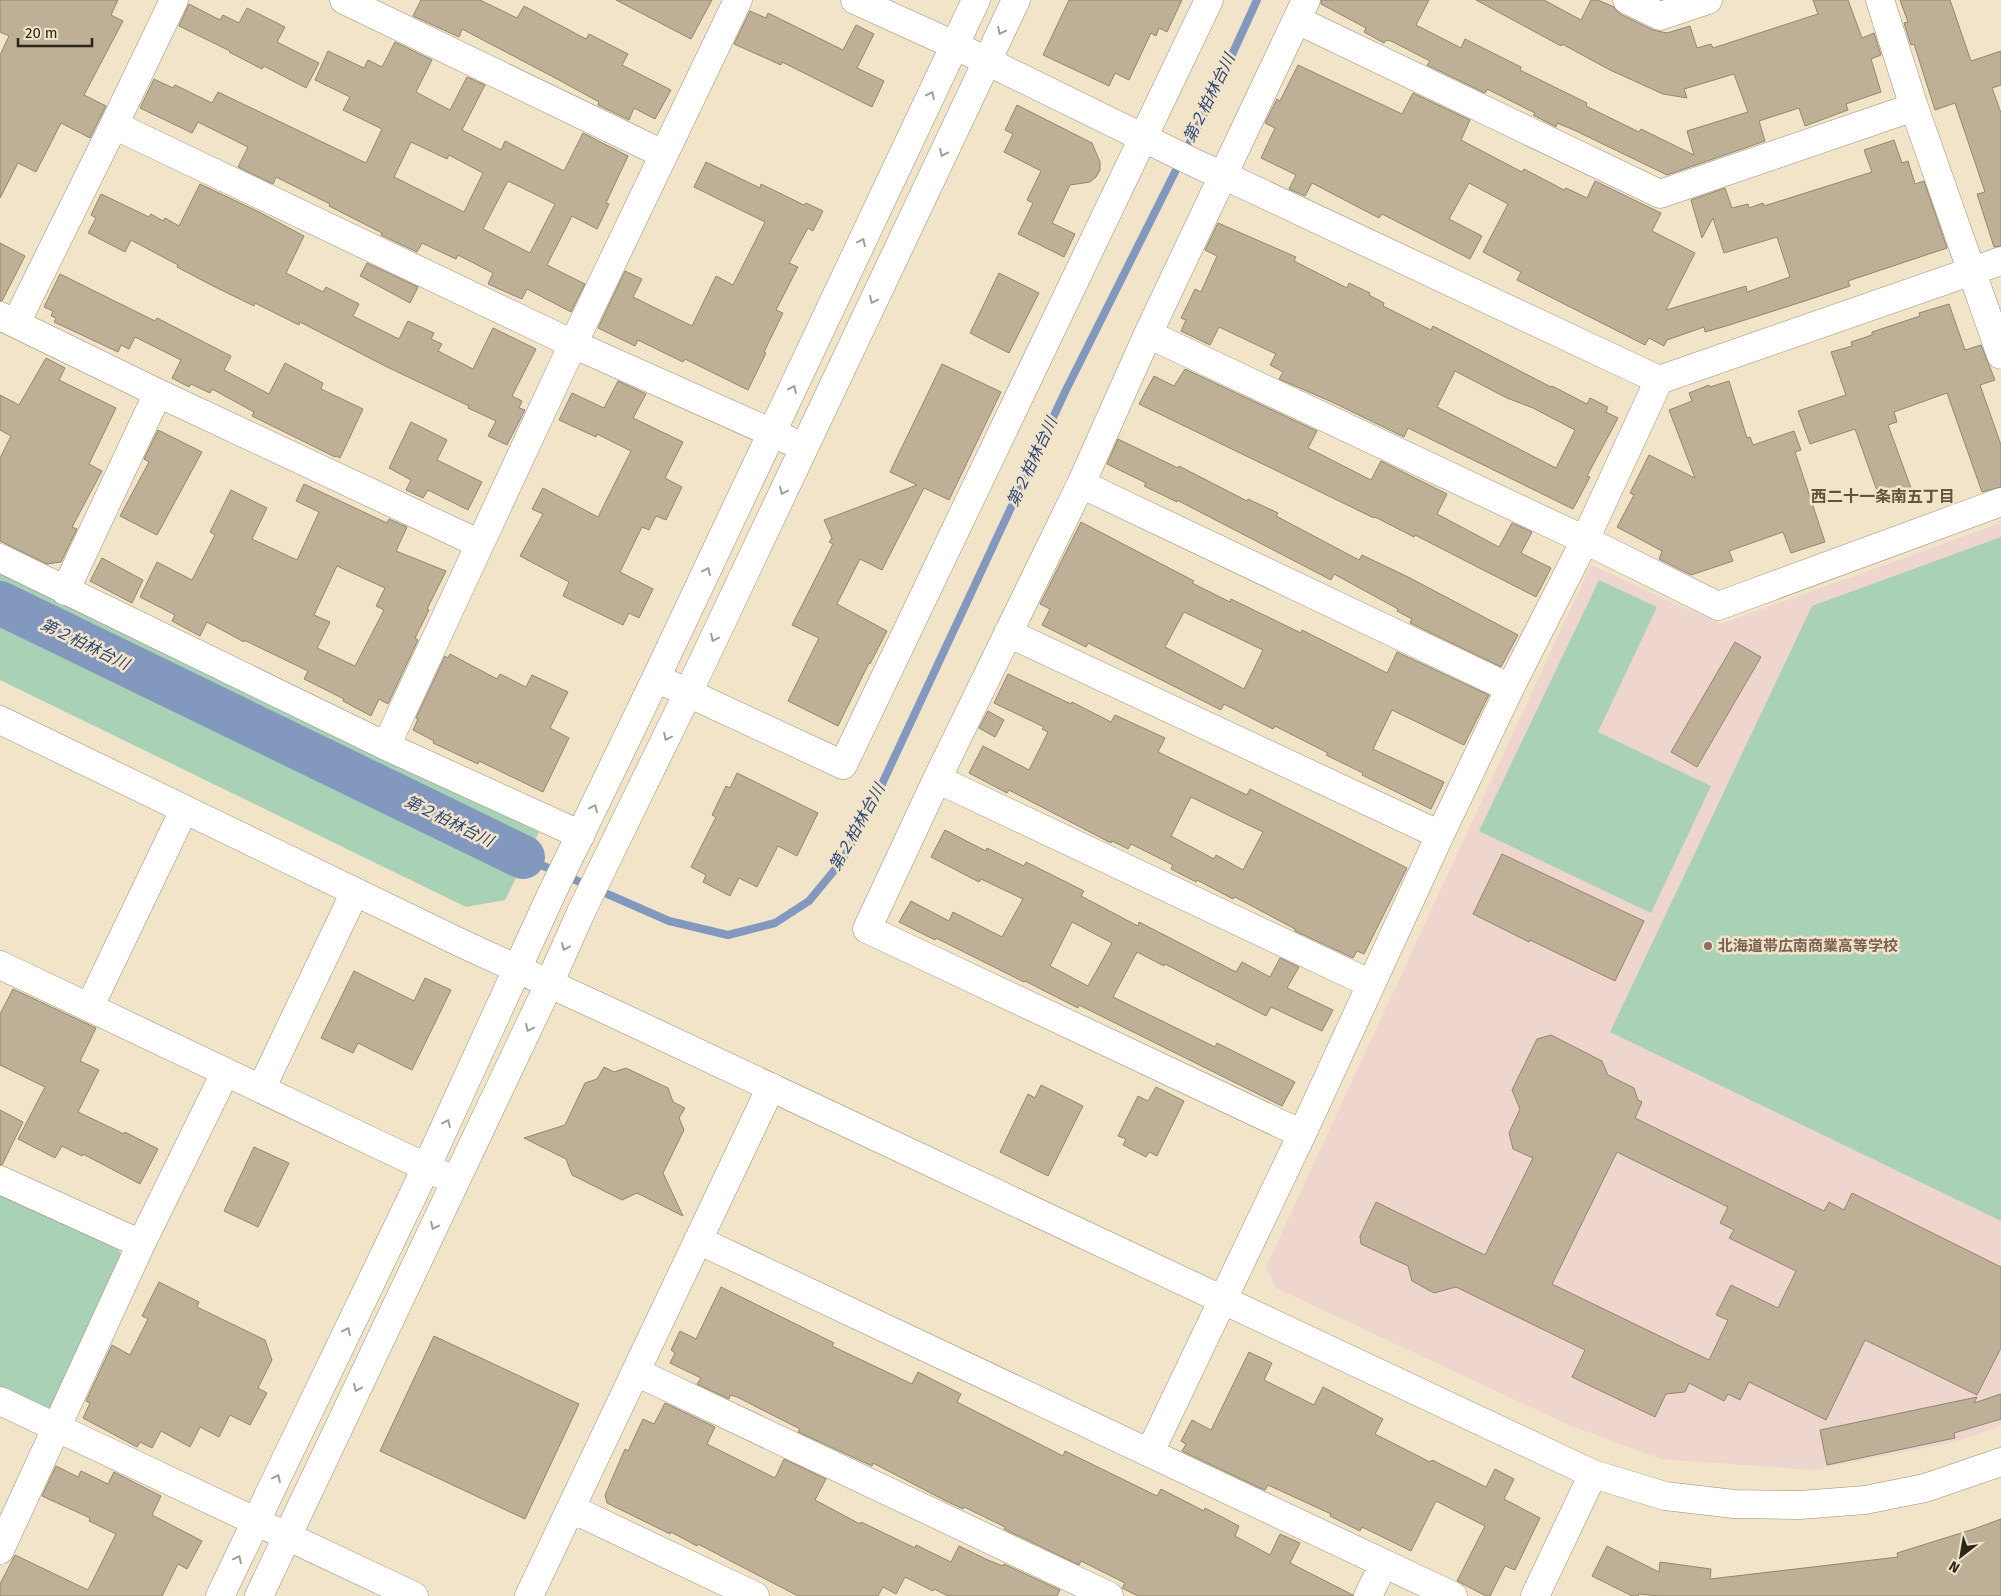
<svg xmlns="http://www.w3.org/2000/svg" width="2001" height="1596" font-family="'Fira Sans','Noto Sans JP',sans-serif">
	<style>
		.education { fill: #eed5cd }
		.green { fill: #a8d1b5 }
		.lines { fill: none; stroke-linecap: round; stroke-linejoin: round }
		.stream { stroke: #8298be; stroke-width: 8 }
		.river { stroke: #8298be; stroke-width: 44 }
		.building { fill: #bdb096; stroke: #93866d; fill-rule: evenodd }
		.street-casing { stroke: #9b8e75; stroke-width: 29 }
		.secondary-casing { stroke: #9b8e75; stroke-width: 29 }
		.street { stroke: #fff; stroke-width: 28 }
		.secondary { stroke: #fff; stroke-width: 28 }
		.oneway { stroke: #a09d99 }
		.education-dot { fill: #8d6e63; stroke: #f2e4c9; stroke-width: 2 }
		.labels { text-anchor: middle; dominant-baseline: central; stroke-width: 5; stroke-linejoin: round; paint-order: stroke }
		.education-label { font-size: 15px; font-weight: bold; fill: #785e54; stroke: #f2e4c9; text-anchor: start }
		.water-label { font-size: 16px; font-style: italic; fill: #2d487a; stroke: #f2e4c9 }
		.neighbourhood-label { font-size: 16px; font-weight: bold; fill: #60543d; stroke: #f2e4c9 }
	</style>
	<rect width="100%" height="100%" fill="#f2e4c9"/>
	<!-- education -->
	<path class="education" d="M2001,523V1426L1955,1442L1813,1470L1661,1459L1569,1425L1276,1288L1266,1267L1591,565L1720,624Z"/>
	<!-- green -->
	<path class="green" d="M2001,537V1221L1610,1032L1812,606Z
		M0,569L539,832L505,900L466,907L0,680Z
		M1599,580L1657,607L1598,732L1711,786L1651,913L1479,831Z
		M0,1189L115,1242L123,1259L51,1409L42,1410L0,1390Z"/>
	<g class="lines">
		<!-- stream -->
		<path class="stream" d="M523,857L669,921L728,935L775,923L809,901L842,861L881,786L1065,392L1214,94L1257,0"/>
		<!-- river -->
		<path class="river" d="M0,603L523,857"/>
	</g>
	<!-- building -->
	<path class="building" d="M0,0H118L111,15L123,21L84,95L106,106L90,138L61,123L36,172L18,163L0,198V55L9,36L0,32Z
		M421,0H480L517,18L524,6L586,39L589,34L628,54L622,65L671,90L655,119L634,108L629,120L598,105L599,102L559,80L462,29L459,37L413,16Z
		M616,0H712L691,39Z
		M1069,0H1182L1167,32L1159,28L1156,36L1151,33L1129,80L1115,73L1109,86L1043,55Z
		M1321,0H1429L1416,25L1461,48L1465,39L1521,67L1520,70L1587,103L1586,106L1639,132L1641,129L1694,155L1687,131L1748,112L1734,74L1684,89L1687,98L1663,94L1610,70L1562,44L1561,46L1476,0H1544L1581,20L1591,0H1598L1614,7L1620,14L1653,30L1667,33L1690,26L1697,48L1711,44L1713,48L1818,14L1813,0H1848L1862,38L1874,33L1881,55L1871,59L1881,92L1846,104L1848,110L1805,126L1799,108L1759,121L1765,141L1667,175L1574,130L1557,123L1556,127L1533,115L1535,113L1487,89L1485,93L1427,65L1430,61L1391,41L1386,40L1384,43L1364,32L1366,28L1321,4Z
		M1900,0H1950L1971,61L2001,51V85L1992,88L2001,113V246L1994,247L1977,194L1985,192L1955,103L1935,110L1914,44L1911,45L1904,23L1908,22Z
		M189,4L220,20L223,15L239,23L247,8L285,27L277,42L319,63L306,88L264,66L262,69L229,52L230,51L179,26Z
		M750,11L766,18L768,13L843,50L856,25L874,34L857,68L884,81L872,107L782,62L781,65L734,44Z
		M395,42L432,60L416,92L450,110L467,77L485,85L462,130L501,150L505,141L564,171L583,133L628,156L606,203L609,204L597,229L572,216L547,265L585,284L571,312L527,289L522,299L488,284L493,273L458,255L456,259L422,243L417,252L381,235L382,233L329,206L330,204L276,177L273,184L238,167L248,147L198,122L192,133L140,108L154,79L173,88L175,85L212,103L218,92L366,163L382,129L343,110L350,97L315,80L328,51L364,68L368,60L382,67ZM411,142L447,159L449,155L483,173L464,212L394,177ZM508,181L555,204L530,253L483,229Z
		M1298,65L1402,114L1413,93L1470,120L1461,140L1522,172L1524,169L1564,190L1566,188L1587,198L1595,181L1661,213L1652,231L1695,253L1666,310L1746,286L1747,292L1790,277L1777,237L1724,253L1713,218L1702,238L1691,200L1725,188L1732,208L1748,204L1749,208L1763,203L1764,206L1872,172L1864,150L1894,140L1902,163L1908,161L1915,184L1924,181L1947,248L1848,281L1850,286L1808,300L1723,327L1705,332L1704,327L1667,340L1664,346L1649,338L1645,345L1517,280L1521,272L1483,252L1508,204L1469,183L1449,219L1482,236L1470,259L1382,214L1379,218L1312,183L1305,196L1289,189L1296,175L1261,158L1275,128L1265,123L1277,99L1280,101Z
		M1017,105L1092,143L1100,162V170L1096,177L1090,182L1070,185L1052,223L1075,234L1064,257L1018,234L1033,203L1027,200L1041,171L1004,152L1013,134L1005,130Z
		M706,162L760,188L761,184L804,205L806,203L823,211L813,231L808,228L789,263L798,267L776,310L783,313L764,352L766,353L748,390L685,359L683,362L638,340L635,346L598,328L625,271L642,279L633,297L692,326L716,276L733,285L765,222L694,187Z
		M200,184L259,212L304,236L286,273L323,292L326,287L359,304L353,316L399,339L408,321L434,333L431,339L442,344L438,351L473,369L493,328L536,349L512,396L522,401L519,408L525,410L507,445L488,436L496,421L468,408L469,406L385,366L300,322L299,325L255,303L254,306L213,286L177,267L178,265L131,240L125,252L88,233L96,218L91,215L101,194L149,217L151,214L163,221L165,218L179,226Z
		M1218,223L1296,257L1294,261L1347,288L1349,283L1370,293L1369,295L1384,303L1383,306L1431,330L1433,326L1551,387L1552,386L1587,404L1590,398L1608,407L1606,412L1618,418L1587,476L1590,477L1573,509L1408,428L1404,437L1332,402L1279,379L1283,372L1270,365L1276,354L1219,327L1210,345L1181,331L1186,320L1181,318L1195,289L1201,292L1217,256L1205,250ZM1455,371L1507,398L1533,408L1575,430L1556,468L1437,407Z
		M0,243L25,256L2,301H0Z
		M367,263L418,287L410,303L360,276Z
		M999,273L1039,293L1009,353L970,333Z
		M60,274L155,321L157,318L231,356L224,370L269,394L285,363L323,383L321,389L363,409L340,458L336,456L335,457L252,416L254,412L212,389L210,393L191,384L189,387L172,378L181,360L135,337L129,349L121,345L118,352L54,322L56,318L51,316L53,311L44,307Z
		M1949,304L1965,350L1981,345L1995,380L1980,385L2001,445V487L1982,492L1947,393L1894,412L1897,422L1888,425L1911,488L1880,499L1855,429L1810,444L1798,411L1846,395L1831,352L1852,346L1851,342L1872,335V332L1920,316L1919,313Z
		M46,358L65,368L59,380L116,408L89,464L102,471L72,527L77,529L61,562L47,564L0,541V458L11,436L0,430V395L19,405Z
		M942,364L1001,392L949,500L924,488L882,570L860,559L837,604L887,631L870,664L869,663L838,726L788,701L819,638L792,625L833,544L829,542L832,538L824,520L917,485L890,472Z
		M1185,369L1317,431L1308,448L1371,480L1381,461L1447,494L1437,514L1499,547L1512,523L1532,532L1521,553L1551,568L1536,597L1415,535L1414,537L1375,517L1374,518L1139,404L1154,376L1174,386Z
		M618,381L646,394L633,418L683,442L665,478L682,487L666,520L656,516L649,530L642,527L620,572L653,589L639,618L629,613L623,625L563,596L569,582L520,556L543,514L532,509L543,488L598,517L631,451L597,434L596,437L559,420L572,393L604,408Z
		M1729,381L1747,438L1750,437L1753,445L1794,431L1801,450L1795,452L1825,542L1791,553L1783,532L1729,551L1733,561L1691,575L1659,559L1662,551L1617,527L1634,495L1630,493L1649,455L1695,478L1669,410L1692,401L1689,393L1709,385L1710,387Z
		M411,422L447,440L437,460L482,482L468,510L428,490L423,498L406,490L411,480L389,468Z
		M158,430L202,452L157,535L120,516L149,462L144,459Z
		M1118,439L1178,468L1179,466L1247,501L1248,499L1278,513L1276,516L1359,560L1362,555L1408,577L1518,635L1501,667L1410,623L1412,619L1397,611L1398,609L1334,574L1331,580L1177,500V502L1144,486L1146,483L1107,464Z
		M304,484L387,523L389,519L407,527L396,551L446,571L427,609L429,610L415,638L418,640L388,704L379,699L371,716L343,701L344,699L304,679L308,671L244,640V642L207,622L200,636L172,621L175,615L140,597L157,562L192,580L215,535L210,532L231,490L267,508L252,539L297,560L319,512L296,501ZM337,566L385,588L376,606L384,610L355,666L317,648L330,622L314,615Z
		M1081,522L1194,581L1192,583L1230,602L1231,599L1301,633L1302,630L1387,673L1397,652L1489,695L1464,745L1392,710L1373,749L1444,782L1431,809L1362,775L1363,773L1326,755L1328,753L1275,726L1273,729L1224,704L1221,710L1088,643L1086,647L1042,625L1050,609L1040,604ZM1184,612L1263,650L1244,689L1165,647Z
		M102,558L143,580L132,603L90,581Z
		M1735,642L1761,657L1697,767L1671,752Z
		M450,654L497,679L500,674L526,687L532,675L568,692L550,728L569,738L543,792L479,761L478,764L433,743L434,741L413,730L418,719L416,718L445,656L448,658Z
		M1008,674L1071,704L1072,702L1111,722L1115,715L1165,738L1158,752L1247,795L1250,789L1407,868L1364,954L1357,951L1353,958L1295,931V929L1235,897L1233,899L1197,880L1196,882L1171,869L1173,865L1131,844L1128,849L1112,841L1111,843L1009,790L1007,793L969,773L983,746L1029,770L1048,732L1042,729L1044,727L994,703ZM1191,797L1263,832L1243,870L1216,855L1214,859L1171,836Z
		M988,711L1004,720L995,737L979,728Z
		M737,773L818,813L797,856L778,846L757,887L739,878L730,896L703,882L706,875L691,867L716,817L712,815L726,786L730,788Z
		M945,830L986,851L987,848L1024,866L1026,862L1084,891L1081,896L1138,926L1139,922L1236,972L1242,962L1270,977L1280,958L1299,967L1287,988L1333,1010L1322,1031L1271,1007L1266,1016L1165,964L1164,966L1137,952L1113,997L1215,1047L1217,1043L1295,1082L1282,1106L1079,1005L1078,1008L1025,981L1024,982L936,938L935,940L899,922L911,901L949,921L953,912L1002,937L1023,899L981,879L979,882L931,857ZM1072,922L1112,943L1088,986L1050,966Z
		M1502,854L1644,921L1615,981L1530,940L1529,942L1473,914Z
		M354,971L414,1001L425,978L451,990L412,1070L358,1043L353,1053L321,1038Z
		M13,989L96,1028L80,1061L99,1070L78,1112L124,1134L125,1132L158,1149L140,1184L83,1154L82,1156L62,1146L55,1158L18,1139L45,1087L0,1065V1014Z
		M1551,1035L1602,1061L1608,1075L1634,1088L1638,1100L1642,1102L1635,1118L1824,1211L1829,1202L1844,1210L1852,1193L2001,1267V1348L1977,1395L1865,1340L1826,1420L1749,1382L1740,1400L1728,1394L1724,1401L1689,1383L1685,1392L1666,1394L1655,1417L1572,1377L1585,1350L1456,1287L1434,1293L1412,1281L1408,1266L1361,1244L1360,1236L1376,1202L1485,1255L1533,1158L1513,1149L1509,1133L1520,1109L1512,1090L1537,1039ZM1617,1152L1728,1207L1720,1223L1734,1230L1729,1238L1796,1271L1778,1308L1731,1285L1716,1315L1728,1320L1709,1360L1552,1284Z
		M604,1067L614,1072L626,1068L668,1088L673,1102L685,1108L679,1118L684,1130L663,1173L683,1216L637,1193L622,1200L572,1175L566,1159L524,1138L565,1125L585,1083L597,1079Z
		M1041,1085L1083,1106L1048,1176L1000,1152L1028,1094L1035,1098Z
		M1156,1087L1184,1101L1157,1156L1149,1152L1146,1157L1123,1145L1126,1139L1118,1136L1138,1096L1148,1101Z
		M0,1110L23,1122L2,1165H0Z
		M254,1147L289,1163L258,1227L224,1211Z
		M159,1282L199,1302L197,1307L265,1340L272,1360L258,1388L267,1393L250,1425L230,1415L219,1437L200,1427L190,1447L161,1431L152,1448L140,1442L137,1447L83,1418L90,1403L86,1401L112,1345L130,1355L148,1319L142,1316Z
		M721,1287L834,1343L832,1346L912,1384L918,1372L961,1394L957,1402L1063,1456L1065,1451L1157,1496L1161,1489L1204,1511L1205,1508L1239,1526L1235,1536L1270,1555L1280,1534L1300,1543L1290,1563L1353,1595V1596H1138L1122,1588L1125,1583L1081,1561L1079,1565L1004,1529L1005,1527L964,1507L963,1509L944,1500L873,1463L872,1466L798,1432L800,1429L737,1397L730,1395L729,1399L697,1384L701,1378L670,1363L675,1353L671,1350L680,1331L696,1339Z
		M434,1336L579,1404L525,1519L380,1451Z
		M1249,1352L1272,1363L1264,1380L1314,1405L1323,1387L1383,1419L1375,1434L1430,1462L1432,1460L1486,1487L1495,1469L1514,1479L1504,1499L1540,1518L1515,1570L1505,1566L1490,1596H1486L1457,1581L1485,1526L1436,1501L1411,1551L1362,1527L1360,1531L1330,1516L1331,1514L1268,1485L1265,1490L1258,1487L1182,1451L1186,1444L1181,1441L1192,1420L1211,1430Z
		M2001,1394V1419L1954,1433L1955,1438L1827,1465L1820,1430L1977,1397L1974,1403Z
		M665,1403L715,1427L707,1444L775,1478L784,1459L826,1479L815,1500L860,1524L861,1522L915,1548L916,1545L951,1562L959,1546L988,1560L1003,1566L1004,1564L1060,1590L1057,1596H948L934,1589L933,1591L905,1577L896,1594L883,1587L878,1596H798L698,1544L697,1546L671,1532L670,1534L607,1503L605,1495L625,1449L628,1451L643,1419L654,1424Z
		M56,1466L78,1477L81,1471L108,1484L114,1472L161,1496L152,1515L202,1541L187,1569L178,1564L162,1596H0V1584L15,1555L88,1590L116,1534L89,1521L90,1518L42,1496Z
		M2001,1519V1596H1659L1639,1594L1638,1596H1632L1592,1576L1607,1546L1659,1572L1660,1562L1711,1569L1710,1579L1898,1557L1897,1553L1974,1529Z"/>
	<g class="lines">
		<defs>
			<path id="street" d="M344,0L663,154
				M855,0L954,45L1203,167L1223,175L1659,380L2001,261
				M1627,0L1660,16L1708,0
				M1880,0L1914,107L2001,355
				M1297,20L1660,194L1914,107
				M114,125L573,344L788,440
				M0,316L158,393L480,544
				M16,323L114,125L174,0
				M1148,334L1585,540L1718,606L2001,502
				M1081,484L1510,688
				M0,558L386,746L581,835
				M65,591L158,393
				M1008,633L1440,835
				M656,678L843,765L1209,0
				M386,746L573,344L738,0
				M937,779L1371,984
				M551,895L656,678L976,0
				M582,910L688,693L1016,0
				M0,965L455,1181
				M90,1006L184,810
				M261,1089L355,892
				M1302,1134L867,929L937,779L1081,484L1148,334L1306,0
				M0,1180L141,1244
				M698,1240L1453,1596
				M636,1372L1109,1596
				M0,1401L414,1596
				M1150,1452L1302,1134L1440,835L1510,688L1585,540L1659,380
				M572,1509L755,1596
				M0,1550L141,1244L225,1073
				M529,1596L771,1087
				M1368,1596L1384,1563"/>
			<path id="secondary" d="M0,720L461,943L615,1014L1593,1474L1665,1496L1734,1504L1800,1505L1865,1500L1925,1488L2001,1462
				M220,1596L426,1168L551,895
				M259,1596L549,984L582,910
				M1535,1596L1593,1474"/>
		</defs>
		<!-- street casing -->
		<use href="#street" class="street-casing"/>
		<!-- secondary casing -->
		<use href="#secondary" class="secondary-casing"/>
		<!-- street -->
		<use href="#street" class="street"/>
		<!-- secondary -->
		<use href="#secondary" class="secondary"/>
	</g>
	<!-- one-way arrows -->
	<defs><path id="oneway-chevron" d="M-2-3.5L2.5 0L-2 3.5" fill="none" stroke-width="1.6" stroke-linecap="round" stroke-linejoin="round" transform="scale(1.25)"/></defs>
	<g class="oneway">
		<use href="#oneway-chevron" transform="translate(1001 31) rotate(116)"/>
		<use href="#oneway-chevron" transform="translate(931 95) rotate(-65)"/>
		<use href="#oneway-chevron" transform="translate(943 153) rotate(115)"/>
		<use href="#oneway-chevron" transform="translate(862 242) rotate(-65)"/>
		<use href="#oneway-chevron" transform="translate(873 300) rotate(115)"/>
		<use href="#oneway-chevron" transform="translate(793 389) rotate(-65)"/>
		<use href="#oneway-chevron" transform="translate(783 491) rotate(115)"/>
		<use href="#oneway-chevron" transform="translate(707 571) rotate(-65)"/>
		<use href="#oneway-chevron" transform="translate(714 638) rotate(115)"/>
		<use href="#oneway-chevron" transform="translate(667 737) rotate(116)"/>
		<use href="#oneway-chevron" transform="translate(594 808) rotate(-64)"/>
		<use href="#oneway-chevron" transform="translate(565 947) rotate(113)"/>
		<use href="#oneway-chevron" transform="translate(529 1028) rotate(115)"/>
		<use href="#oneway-chevron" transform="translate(447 1123) rotate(-65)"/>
		<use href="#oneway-chevron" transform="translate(434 1226) rotate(115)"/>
		<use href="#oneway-chevron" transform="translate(347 1331) rotate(-64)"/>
		<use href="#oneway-chevron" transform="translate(357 1388) rotate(115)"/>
		<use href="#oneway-chevron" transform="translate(277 1478) rotate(-64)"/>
		<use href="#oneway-chevron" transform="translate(238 1559) rotate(-64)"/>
	</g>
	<!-- markers -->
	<circle class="education-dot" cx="1708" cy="946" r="5"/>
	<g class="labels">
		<!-- education labels -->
		<g class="education-label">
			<text x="1718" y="946">北海道帯広南商業高等学校</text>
		</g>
		<!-- water labels -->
		<g class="water-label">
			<text transform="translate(1209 98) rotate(-64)">第２柏林台川</text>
			<text transform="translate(1032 462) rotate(-65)">第２柏林台川</text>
			<text transform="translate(85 644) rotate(26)">第２柏林台川</text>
			<text transform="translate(449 821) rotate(26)">第２柏林台川</text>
			<text transform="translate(857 827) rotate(-61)">第２柏林台川</text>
		</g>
		<!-- neighbourhood labels -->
		<g class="neighbourhood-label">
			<text x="1883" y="496">西二十一条南五丁目</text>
		</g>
	</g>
	<!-- north arrow -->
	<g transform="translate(1961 1556) rotate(211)" stroke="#f2e4c9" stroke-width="4" paint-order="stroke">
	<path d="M0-4L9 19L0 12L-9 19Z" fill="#2b261c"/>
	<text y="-8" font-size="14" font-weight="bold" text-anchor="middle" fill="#2b261c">N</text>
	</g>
	<!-- scale -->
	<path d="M18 38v8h74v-8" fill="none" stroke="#2b261c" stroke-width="2.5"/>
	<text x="25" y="38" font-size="15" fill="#2b261c" stroke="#f2e4c9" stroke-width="4" paint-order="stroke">20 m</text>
</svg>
